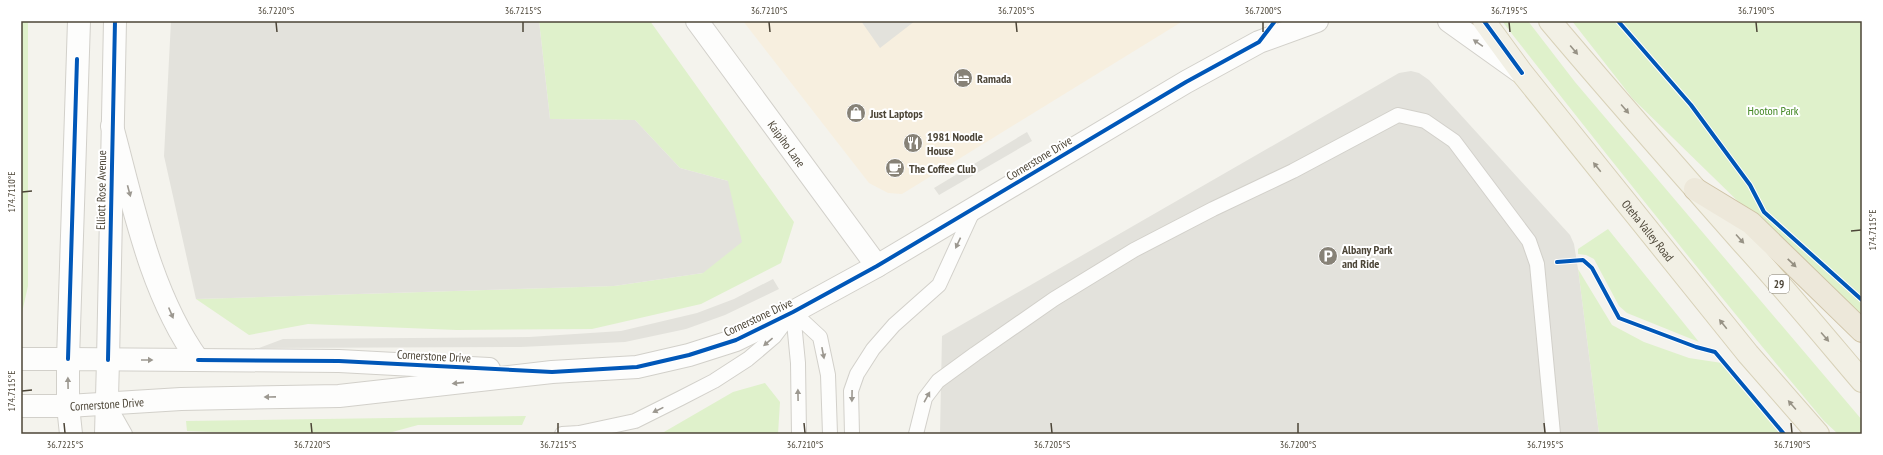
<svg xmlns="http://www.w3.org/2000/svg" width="1883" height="455" font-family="'PT Sans Narrow',sans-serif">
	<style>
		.commercial { fill: #f7efdf }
		.green { fill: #dff1cb }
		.parking { fill: #e3e2dc }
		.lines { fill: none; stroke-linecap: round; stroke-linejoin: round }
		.service-casing { stroke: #d2d0ca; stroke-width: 16 }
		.minor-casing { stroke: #d2d0ca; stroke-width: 24 }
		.tertiary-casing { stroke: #d2d0ca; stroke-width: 24 }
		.primary-casing { stroke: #d8d1b8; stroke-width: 24 }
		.motorway-casing { stroke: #cfc3a6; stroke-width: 24 }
		.service { stroke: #fdfdfc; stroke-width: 14 }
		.minor { stroke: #fdfdfc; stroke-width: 22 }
		.tertiary { stroke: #fdfdfc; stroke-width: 22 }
		.primary { stroke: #f2f0e5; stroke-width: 22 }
		.motorway { stroke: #ede8da; stroke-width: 22 }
		.cycleway-casing { stroke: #fff; stroke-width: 6 }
		.cycleway { stroke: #0057b8; stroke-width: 4 }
		.oneway { fill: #9c9890 }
		.oneway2 { fill: #979285 }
		.oneway3 { fill: #948e80 }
		.ticks { fill: none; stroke: #4c4537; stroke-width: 1.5 }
		.labels { text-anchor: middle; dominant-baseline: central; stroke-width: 4; stroke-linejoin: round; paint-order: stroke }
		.shield { fill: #fff; stroke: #827d73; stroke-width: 1 }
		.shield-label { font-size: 11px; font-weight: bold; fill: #4c4537 }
		.poi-label { font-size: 12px; font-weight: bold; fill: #4c4537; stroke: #fff; text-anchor: start }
		.park-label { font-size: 12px; fill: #418622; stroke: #fff }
		.street-label { font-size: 12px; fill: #4c4537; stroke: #fff }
		.neatline { fill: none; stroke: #4c4537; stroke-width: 1.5 }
		.ticks-label { font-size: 10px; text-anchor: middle; fill: #4c4537 }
	</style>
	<rect width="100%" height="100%" fill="#f4f3ed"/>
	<!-- commercial -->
	<path class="commercial" d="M743,21H1183L902,194L888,193L869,183Z"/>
	<!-- green -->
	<path class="green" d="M21,21H28V286L21,317Z
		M539,21H650L794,222L781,263L701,304L592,329L457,330L308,324L249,335L196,299L614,286L703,273L728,181L680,168L635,120L550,119Z
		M1502,21H1528L1575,82L1862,420V434H1838L1824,421C1714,290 1607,156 1502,21Z
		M1572,21H1862V322L1633,99Z
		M1608,229L1699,342L1627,313L1619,306L1594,259L1586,255L1578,254V249Z
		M1578,269L1612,325L1644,342L1689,358L1722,363L1781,434H1599Z
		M765,383L780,402L778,434H654L664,432L733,392Z
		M526,416L522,425H418L385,434H261L187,431L186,421Z"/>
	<!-- parking -->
	<path class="parking" d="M171,21H539L550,119L635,120L680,168L728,181L742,242L703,273L614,286L196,299L164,156Z
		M861,21H915L880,48Z
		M1411,71L1419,73L1429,80L1570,235L1574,244L1578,269L1599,434H940L942,336L1399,73Z
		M1027,132L1032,141L939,195L934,188Z
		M773,279L779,289L725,315L686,329L625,342L521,347L259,348L283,339L529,337L621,331L697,313L734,299Z"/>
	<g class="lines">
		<defs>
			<path id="service" d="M793,312L820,337L828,375L830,434
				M793,312L798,363L799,434
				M108,404L125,434
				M562,434L579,433L635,421L681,398L714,381L748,359L774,337L789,317
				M852,434L851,391L857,374L873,349L894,325L939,285L974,209
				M916,434L925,398L938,381L975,354L1054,299L1134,250L1213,209L1293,171L1398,115L1425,121L1454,141L1529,241L1537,264L1553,434"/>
			<g id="minor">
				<path id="s1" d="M697,21L877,266"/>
				<path d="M21,359H68L79,21"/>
				<path d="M108,360L115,21"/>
				<path d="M21,406H68"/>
			</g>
			<g id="tertiary">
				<path d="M1449,21L1519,71"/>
				<path d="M112,126C133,204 150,293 198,360"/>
				<path id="s2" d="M68,406L181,399L339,396L552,372L637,367L689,355L736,340L793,312L877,266L1186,82L1259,42L1317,21"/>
				<path d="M71,434L68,406V359L339,361L489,369"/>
				<path d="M106,434L108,360"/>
			</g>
			<g id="primary">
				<path id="s3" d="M1484,21L1522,73L1748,354L1818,434"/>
				<path d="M1550,21C1613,96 1678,169 1743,243C1784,288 1823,335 1862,381"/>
			</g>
			<path id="motorway" d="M1695,189L1751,223L1862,331"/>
		</defs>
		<!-- service casing -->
		<use href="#service" class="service-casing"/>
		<!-- minor casing -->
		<use href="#minor" class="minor-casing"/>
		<!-- tertiary casing -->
		<use href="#tertiary" class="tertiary-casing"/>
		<!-- primary casing -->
		<use href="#primary" class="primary-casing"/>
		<!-- motorway casing -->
		<use href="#motorway" class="motorway-casing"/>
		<!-- service -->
		<use href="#service" class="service"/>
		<!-- minor -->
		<use href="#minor" class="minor"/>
		<!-- tertiary -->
		<use href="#tertiary" class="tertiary"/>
		<!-- primary -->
		<use href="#primary" class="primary"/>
		<!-- motorway -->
		<use href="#motorway" class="motorway"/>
		<defs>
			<path id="cycleway" d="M1484,21L1522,73
				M1618,21L1691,105L1750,185L1764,212L1862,300
				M1557,262L1583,260L1592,268L1619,318L1696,347L1715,352L1784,434
				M68,359L77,59
				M108,360L115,21
				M198,360L339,361L552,372L637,367L689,355L736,340L793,312L877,266L1186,82L1259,42L1275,21"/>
		</defs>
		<!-- cycleway casing -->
		<use href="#cycleway" class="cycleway-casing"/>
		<!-- cycleway -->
		<use href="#cycleway" class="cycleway"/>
	</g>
	<!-- one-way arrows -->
	<defs><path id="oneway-solid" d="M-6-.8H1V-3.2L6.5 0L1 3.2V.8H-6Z"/></defs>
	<g class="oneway">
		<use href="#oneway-solid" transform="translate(1478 43) rotate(-145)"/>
		<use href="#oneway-solid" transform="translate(129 191) rotate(75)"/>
		<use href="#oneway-solid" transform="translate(958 243) rotate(115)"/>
		<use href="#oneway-solid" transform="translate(171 313) rotate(67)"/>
		<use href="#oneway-solid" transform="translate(768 342) rotate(140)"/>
		<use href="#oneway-solid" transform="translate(823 353) rotate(79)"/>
		<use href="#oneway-solid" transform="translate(147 360)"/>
		<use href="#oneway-solid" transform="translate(68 383) rotate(-91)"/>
		<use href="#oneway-solid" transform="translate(458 383) rotate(174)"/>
		<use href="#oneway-solid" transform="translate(798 395) rotate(-91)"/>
		<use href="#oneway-solid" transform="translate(852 396) rotate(91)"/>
		<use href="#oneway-solid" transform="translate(270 397) rotate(179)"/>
		<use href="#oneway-solid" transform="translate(927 397) rotate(-61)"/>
		<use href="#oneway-solid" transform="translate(658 410) rotate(154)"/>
	</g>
	<g class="oneway2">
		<use href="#oneway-solid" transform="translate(1574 50) rotate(50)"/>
		<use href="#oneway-solid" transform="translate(1625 109) rotate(49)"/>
		<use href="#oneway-solid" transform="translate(1597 167) rotate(-129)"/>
		<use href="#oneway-solid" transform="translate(1740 239) rotate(48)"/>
		<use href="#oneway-solid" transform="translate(1723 324) rotate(-129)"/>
		<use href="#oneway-solid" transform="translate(1825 337) rotate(49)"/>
		<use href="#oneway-solid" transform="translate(1792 405) rotate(-131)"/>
	</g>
	<use class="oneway3" href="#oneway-solid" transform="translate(1792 263) rotate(44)"/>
	<!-- ticks -->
	<path class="ticks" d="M276,22L277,32M523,22V32M769,22L770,32M1016,22L1017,32M1263,22V32M1509,22L1510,32M1756,22L1757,32M22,192L32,191M1851,231L1861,230M22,391L32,390M64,423L65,433M311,423L312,433M558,423V433M804,423L805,433M1051,423L1052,433M1298,423V433M1544,423L1545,433M1791,423L1792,433"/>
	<!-- icons -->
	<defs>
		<symbol id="hotel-disc" viewBox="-11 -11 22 22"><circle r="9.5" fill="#878277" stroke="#fff"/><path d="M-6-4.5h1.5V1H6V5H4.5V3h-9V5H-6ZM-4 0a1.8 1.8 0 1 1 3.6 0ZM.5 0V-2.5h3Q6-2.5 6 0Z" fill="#fff"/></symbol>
		<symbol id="shop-disc" viewBox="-11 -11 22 22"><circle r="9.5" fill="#878277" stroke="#fff"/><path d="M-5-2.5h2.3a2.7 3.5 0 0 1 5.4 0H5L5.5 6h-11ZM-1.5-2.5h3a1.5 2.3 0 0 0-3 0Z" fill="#fff"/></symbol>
		<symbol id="restaurant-disc" viewBox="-11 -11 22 22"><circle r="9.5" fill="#878277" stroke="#fff"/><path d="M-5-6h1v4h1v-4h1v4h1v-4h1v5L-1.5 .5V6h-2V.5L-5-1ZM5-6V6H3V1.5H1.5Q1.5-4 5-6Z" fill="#fff"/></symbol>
		<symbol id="cafe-disc" viewBox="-11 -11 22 22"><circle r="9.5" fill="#878277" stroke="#fff"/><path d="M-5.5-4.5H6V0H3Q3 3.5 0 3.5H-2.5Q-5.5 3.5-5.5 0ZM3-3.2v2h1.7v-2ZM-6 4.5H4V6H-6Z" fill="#fff"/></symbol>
		<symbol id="parking-disc" viewBox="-11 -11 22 22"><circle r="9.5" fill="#878277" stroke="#fff"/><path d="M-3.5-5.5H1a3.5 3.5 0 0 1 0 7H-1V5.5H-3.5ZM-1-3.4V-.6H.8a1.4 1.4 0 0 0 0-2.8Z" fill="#fff"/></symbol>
	</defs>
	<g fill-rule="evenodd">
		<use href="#hotel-disc" x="952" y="67" width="22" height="22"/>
		<use href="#shop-disc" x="845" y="102" width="22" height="22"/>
		<use href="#restaurant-disc" x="902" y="132" width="22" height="22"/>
		<use href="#cafe-disc" x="884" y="157" width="22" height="22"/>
		<use href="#parking-disc" x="1317" y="245" width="22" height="22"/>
	</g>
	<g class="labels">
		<!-- shield labels -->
		<rect class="shield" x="1769" y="275" width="20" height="18" rx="3"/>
		<g class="shield-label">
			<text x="1779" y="284">29</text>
		</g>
		<!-- poi labels -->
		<g class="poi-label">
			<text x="977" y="78">Ramada</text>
			<text x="870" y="113">Just Laptops</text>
			<text x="927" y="136">1981 Noodle<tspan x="927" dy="14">House</tspan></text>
			<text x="909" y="168">The Coffee Club</text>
			<text x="1342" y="249">Albany Park<tspan x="1342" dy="14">and Ride</tspan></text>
		</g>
		<!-- park labels -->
		<g class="park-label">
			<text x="1773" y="110">Hooton Park</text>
		</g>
		<!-- street labels -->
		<g class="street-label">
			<text stroke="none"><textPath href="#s1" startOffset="152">Kaipiho Lane</textPath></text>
			<text transform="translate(1039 158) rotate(-31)">Cornerstone Drive</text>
			<text transform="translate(101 190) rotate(-89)">Elliott Rose Avenue</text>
			<text stroke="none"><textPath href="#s3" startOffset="266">Oteha Valley Road</textPath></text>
			<text transform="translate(758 317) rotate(-25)">Cornerstone Drive</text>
			<text transform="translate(434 356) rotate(3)">Cornerstone Drive</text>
			<text stroke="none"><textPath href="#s2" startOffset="39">Cornerstone Drive</textPath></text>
		</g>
	</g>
	<!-- border -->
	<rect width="1883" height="455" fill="none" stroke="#ffffff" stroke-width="44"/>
	<rect x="22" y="22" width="1839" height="411" class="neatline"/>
	<g class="ticks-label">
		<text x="276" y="14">36.7220°S</text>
		<text x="523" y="14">36.7215°S</text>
		<text x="769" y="14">36.7210°S</text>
		<text x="1016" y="14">36.7205°S</text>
		<text x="1263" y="14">36.7200°S</text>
		<text x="1509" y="14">36.7195°S</text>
		<text x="1756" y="14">36.7190°S</text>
		<text transform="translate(11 192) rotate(-90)" y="4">174.7110°E</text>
		<text transform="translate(1872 230) rotate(-90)" y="4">174.7115°E</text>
		<text transform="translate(11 391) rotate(-90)" y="4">174.7115°E</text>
		<text x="65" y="448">36.7225°S</text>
		<text x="312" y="448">36.7220°S</text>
		<text x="558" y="448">36.7215°S</text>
		<text x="805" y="448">36.7210°S</text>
		<text x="1052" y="448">36.7205°S</text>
		<text x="1298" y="448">36.7200°S</text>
		<text x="1545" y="448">36.7195°S</text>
		<text x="1792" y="448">36.7190°S</text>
	</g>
</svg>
